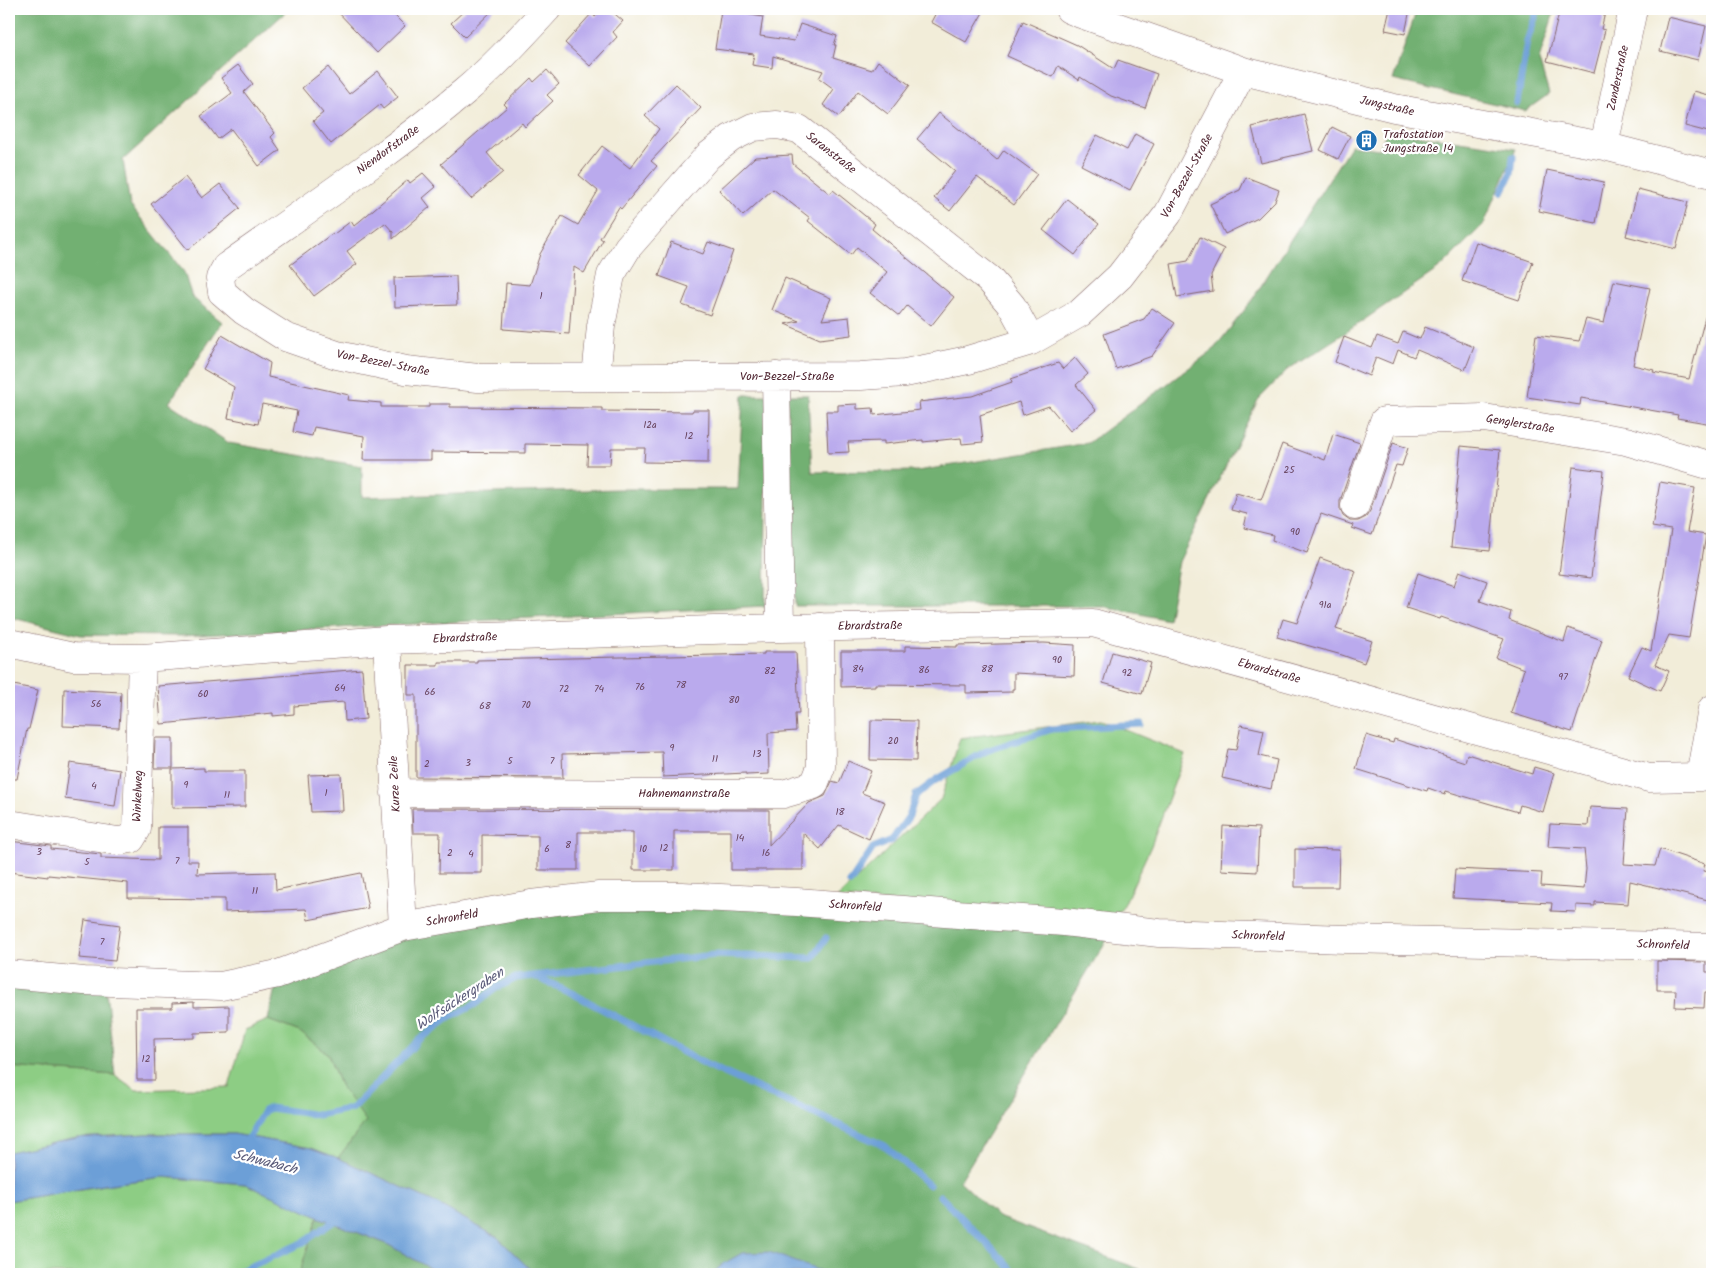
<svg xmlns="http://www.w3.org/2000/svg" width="1721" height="1283" font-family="Kalam,sans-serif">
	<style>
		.green { fill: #8dcd84; stroke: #6c7658 }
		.forest { fill: #72b072; stroke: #5e684e }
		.water { fill: #6c9fd7; stroke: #5b5f81 }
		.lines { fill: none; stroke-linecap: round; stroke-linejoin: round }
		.stream { stroke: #6c9fd7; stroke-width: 7 }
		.building { fill: #baaaed }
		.minor-casing { stroke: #856768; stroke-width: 29 }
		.minor { stroke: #fff; stroke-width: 28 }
		.labels { text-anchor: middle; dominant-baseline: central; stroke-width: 4.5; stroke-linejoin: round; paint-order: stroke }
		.number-label { font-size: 10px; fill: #66425c }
		.street-label { font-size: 12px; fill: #4a1f2b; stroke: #fff }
		.poi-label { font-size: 12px; fill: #4a1f2b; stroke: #fff; text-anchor: start }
		.water-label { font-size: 14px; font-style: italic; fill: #595978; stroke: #fff }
	</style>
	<rect width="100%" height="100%" fill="#fff"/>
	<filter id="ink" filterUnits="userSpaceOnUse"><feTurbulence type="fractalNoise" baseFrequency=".02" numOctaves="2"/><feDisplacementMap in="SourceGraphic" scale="10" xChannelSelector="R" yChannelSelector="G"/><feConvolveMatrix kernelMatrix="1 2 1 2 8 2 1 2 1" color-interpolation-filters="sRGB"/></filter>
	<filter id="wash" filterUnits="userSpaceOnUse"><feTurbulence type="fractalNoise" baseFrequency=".0096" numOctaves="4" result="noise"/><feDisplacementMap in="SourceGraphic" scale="20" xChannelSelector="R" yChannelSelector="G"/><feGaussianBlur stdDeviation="1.12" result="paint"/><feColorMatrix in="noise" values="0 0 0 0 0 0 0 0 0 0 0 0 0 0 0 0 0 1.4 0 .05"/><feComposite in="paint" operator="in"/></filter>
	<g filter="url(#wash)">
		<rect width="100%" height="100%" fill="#f2edd9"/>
		<!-- green -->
		<path class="green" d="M1101,720L1185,754L1151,846L1123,907L1117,914L1110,917L837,898L941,799L960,738Z
			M268,1020L300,1032L328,1054L340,1085L367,1121L338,1158L311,1148L234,1134H146L77,1138L9,1152V1067L115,1075L136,1090L229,1087L245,1030Z
			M163,1177L246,1184L318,1217L299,1274H9V1201L104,1185Z"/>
		<!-- forest -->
		<path class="forest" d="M9,9H289L123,160L130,205L184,272L192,297L222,322L169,403L229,443L362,466V497L618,489H738L743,395H767L765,606L180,636L81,635L9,617Z
			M1417,9H1555L1539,60L1549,94L1525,111L1393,80Z
			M1387,131L1516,149L1484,224L1441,267L1345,333L1287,370L1258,400L1179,562L1168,620L1103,606H795L787,395H808L812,472L917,471L1088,443L1213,350L1250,303L1351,145L1379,149Z
			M682,896L1114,928L960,1181L998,1217L1153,1274H828L826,1272L723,1264L712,1274H535L497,1237L434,1202L338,1158L366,1121L340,1085L328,1054L300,1032L268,1020L278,974L403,927Z
			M9,982L106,990L115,1075L9,1067Z
			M318,1217L387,1244L440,1274H299Z"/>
		<!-- water -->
		<path class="water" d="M146,1134H234L311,1148L338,1158L434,1202L497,1237L535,1274H440L387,1244L318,1217L245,1184L163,1177L104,1185L9,1201V1152L77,1138Z
			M769,1252L826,1273L828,1274H712L723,1264L742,1253Z"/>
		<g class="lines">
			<!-- stream -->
			<path class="stream" d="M1517,103L1527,41L1538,9
				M1502,192L1511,174L1513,157
				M850,883L873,848L892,840L909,816L916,795L936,780L986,751L1052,729L1141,724
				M536,977L568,991L707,1065L885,1146L929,1185
				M245,1144L264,1111L270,1108L318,1115L353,1108L419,1040L449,1018L474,1005L496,988L516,978L714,955L813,958L826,938
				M940,1196L1005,1262L1015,1274
				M234,1274L302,1243L334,1221L339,1219"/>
		</g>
		<g id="blocks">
			<!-- building -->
			<path class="building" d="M335,9H388L405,26L377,53Z
				M466,9H494L465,37L451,23Z
				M602,9H609L623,21L613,32L617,37L590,66L565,43L592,13L595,17Z
				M938,9H985L966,42L931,22Z
				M1390,9H1410L1405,34L1385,30Z
				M1560,9H1606L1601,29L1605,30L1594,73L1547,61Z
				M721,10L763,17L760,36L794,41L800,24L837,36L834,45H836L833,58L872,70L878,61L910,85L888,114L858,91L839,117L823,105L834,89L819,78L823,71L773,56L772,68L752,65L754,54L715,49Z
				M1668,17L1706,26L1698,60L1660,51Z
				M1023,21L1077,45L1114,69L1118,60L1157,74L1145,108L1111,96L1080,77L1079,80L1058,66L1053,77L1007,56Z
				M238,65L253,84L244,92L275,133L271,137L280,150L259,166L231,129L218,139L201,116L232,93L221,78Z
				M328,67L349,94L378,71L398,97L383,109L380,105L331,144L313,121L323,113L302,88Z
				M547,70L559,84L547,95L553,101L525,127L522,123L487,153L503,172L471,199L441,164L507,107L504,104L531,78L534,82Z
				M676,84L701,108L651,161L657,166L621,209L619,207L600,238L603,240L584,273L574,267L569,334L503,329L506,283L530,285L540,254L562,216L578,225L598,191L579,175L602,146L630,168L659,129L645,116Z
				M1694,91L1712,96V133L1685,126Z
				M939,113L997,160L1004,150L1037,174L1014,205L977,177L950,211L934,198L955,171L917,139Z
				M1304,114L1313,151L1261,163L1252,127Z
				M1332,127L1350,136L1338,159L1320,150Z
				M1135,134L1154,144L1130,190L1081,165L1097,135L1127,150Z
				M792,155L793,164L830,194L833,190L875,224L872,229L954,297L931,326L907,306L899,316L870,293L887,272L857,247L851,255L808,221L810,218L773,189L743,216L719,190L755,157Z
				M1547,170L1604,182L1596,223L1539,211Z
				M423,173L436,187L423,198L430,207L393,239V232L385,223L347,251L357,264L314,296L290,265L333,233L334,234L351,221L354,226L408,180L410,183Z
				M185,177L202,198L220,184L240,208L188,250L151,204Z
				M1246,177L1279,190L1275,201L1258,218L1225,234L1210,204L1240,190Z
				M1638,189L1688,202L1676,249L1626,236Z
				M1067,199L1099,224L1075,255L1043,230Z
				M1200,237L1224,249L1211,275L1213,291L1177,297L1171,264L1188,261Z
				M671,242L703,254L708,242L733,251L710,315L682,305L689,287L659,276Z
				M1476,242L1533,262L1519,300L1462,281Z
				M456,276L457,305L395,307L394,278Z
				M785,278L831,298L822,320L849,317L851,335L820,339L785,324L799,321L772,310Z
				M1614,281L1650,288L1633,365L1654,370L1653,372L1689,379L1706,314H1712V424L1677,418L1678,415L1581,398L1580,405L1527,397L1536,335L1579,341L1586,319L1604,323Z
				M1152,308L1175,323L1152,356L1116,369L1104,334L1144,319Z
				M1425,327L1474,347L1465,370L1417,350L1414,357L1398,350L1393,364L1376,357L1369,376L1335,362L1344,337L1372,348L1377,336L1398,344L1403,332L1420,339Z
				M222,335L270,363L268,377L349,395L348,400L381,403V407H429V404H450V407L602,408V411L692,412L693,410H709L708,463L644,462L645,448H611L610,465H587L588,445L525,444V453L431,452V460H363L364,436L314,427L312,436L293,432L297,411L262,404L258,424L228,418L234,387L203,369Z
				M1075,358L1088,374L1076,385L1096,410L1070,431L1049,406L1023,415L1019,402L980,415L983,442L962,444L961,438L923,442V440L884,444V441L848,442L849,452L828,453L826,411H838V405L857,404V409L873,408L874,415L920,410L919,402L972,396L1012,382L1011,379L1058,363L1063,369Z
				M1333,434L1360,443L1340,501V509L1343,516L1350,521H1358L1366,517L1370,511L1393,443L1408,448L1402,466L1396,465L1372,535L1352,528L1353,525L1321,514L1307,553L1272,540L1273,535L1244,528L1247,514L1231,510L1236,493L1261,500L1282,444L1325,460Z
				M1461,446L1500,450L1490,551L1451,547Z
				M1573,467L1604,471L1591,578L1559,574Z
				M1660,482L1695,488L1687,532L1706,535L1689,638L1669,635L1655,665L1669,671L1660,691L1628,676L1642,647L1651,651L1671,530L1652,527Z
				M1320,558L1356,571L1336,629L1372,641L1364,663L1342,655L1277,637L1283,619L1297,623Z
				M1459,571L1487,581L1480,601L1511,612L1509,620L1564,642L1568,628L1602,640L1572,732L1511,713L1524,669L1496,658L1504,639L1441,617L1440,619L1406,608L1418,573L1454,586Z
				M1044,643L1075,645L1074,676L1014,673V689H1012V692L966,693V685L875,684V686L841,687V651H905V646L957,647V645Z
				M764,652H796L799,714H795L796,731L768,733L769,774L746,775V773L663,777L662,752L562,754L563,778L416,777V695H408V665H438V662H477V660L764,654Z
				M1112,652L1151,663L1142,694L1103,683Z
				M362,669L366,719L345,721L344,702L294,706V714L273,716V713L161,724L158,686Z
				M9,684L38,690L29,729H27L17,779H9Z
				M64,689L121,692L119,728L63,726Z
				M871,720L917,721L916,761L870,760Z
				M1241,725L1264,730L1259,756L1277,760L1271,789L1222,778L1228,749L1236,750Z
				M1366,735L1393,743L1394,739L1465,762L1467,754L1532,774L1534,767L1554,773L1543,812L1520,805L1518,812L1446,791L1445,794L1428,788L1427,791L1356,769Z
				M155,738H173V768H154Z
				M848,761L871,771L862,793L885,802L869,839L839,825L820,849L803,833V870H731V831H674V870H633V832H578V870H538V836L482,835V873H439L440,833H413L412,809H416L769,810V845L809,803L825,796L832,781L839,783Z
				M70,763L120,770L115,806L65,799Z
				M204,768V771H245V807L172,808V769Z
				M341,774L343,811L311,812L308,775Z
				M1590,807L1628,809L1624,864L1655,866L1660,849L1705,864L1703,871L1712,872V901L1630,881L1628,904L1595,902V906L1576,905V912L1551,911L1552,903L1453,898L1455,869L1542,873L1541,886L1584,889L1586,869L1584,849L1548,847L1550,824L1588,826Z
				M1223,826L1259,828L1257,872L1221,870Z
				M158,827H188V861H198L197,874L275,872L276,890L361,873L368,908L308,920L306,909L225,912V899L128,898V883L48,875V877L9,872V841L51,846V849L101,854V858L158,860Z
				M1295,849L1339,850L1338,887H1295Z
				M85,920L120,925L115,961L79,958Z
				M1657,961L1706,962V972H1712V992H1705L1704,1008L1675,1007L1676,990H1657Z
				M194,1002V1007L229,1006V1032L194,1033V1038L154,1039L155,1080H137L136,1008H172V1003Z"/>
		</g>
	</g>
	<g filter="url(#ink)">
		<use href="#blocks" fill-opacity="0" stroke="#856768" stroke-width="1"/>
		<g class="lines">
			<defs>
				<path id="minor" d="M547,9C521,37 494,67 464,92C389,155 306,210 226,267L220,278L222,292L244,311L285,337L337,355L406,370L478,378L861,376L905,373L968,360L1031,341L1080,313L1120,276L1168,214L1243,71
					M1069,9L1081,14L1243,71L1394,108L1604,146L1712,174
					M1604,146L1633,9
					M776,376L780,628
					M596,377L601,326L611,275L628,247L708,156L731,138L753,127L777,125L799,129L989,279L1012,306L1031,341
					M1355,506L1384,421L1484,418L1626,441L1712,466
					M387,640L403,927
					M9,643L73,657L142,658L387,640L780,628L1093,623L1649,778L1700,777L1712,775
					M1700,777L1712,709
					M395,793L783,794L814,785L821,767L820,627
					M9,824L118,841L131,839L137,829L142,658
					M9,974L84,981L221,986L278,974L403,927L531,904L599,896H682L797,902L1064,922L1159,933L1346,939L1712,947"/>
			</defs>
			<!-- minor casing -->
			<use href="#minor" class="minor-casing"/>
			<!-- minor -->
			<use href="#minor" class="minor"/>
		</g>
	</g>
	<!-- icons -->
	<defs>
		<symbol id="building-disc" viewBox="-11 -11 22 22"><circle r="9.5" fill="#1f6fb2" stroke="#fff"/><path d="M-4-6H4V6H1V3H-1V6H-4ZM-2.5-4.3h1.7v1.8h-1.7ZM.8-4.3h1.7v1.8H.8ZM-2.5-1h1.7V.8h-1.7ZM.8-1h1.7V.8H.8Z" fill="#fff"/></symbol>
	</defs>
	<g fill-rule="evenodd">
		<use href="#building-disc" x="1354" y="128" width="25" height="25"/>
	</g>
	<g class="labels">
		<!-- number labels -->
		<g class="number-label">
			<text x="541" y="296">1</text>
			<text x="650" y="425">12a</text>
			<text x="689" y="436">12</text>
			<text x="1289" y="470">25</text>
			<text x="1295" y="532">90</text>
			<text x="1325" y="605">91a</text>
			<text x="1057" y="660">90</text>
			<text x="858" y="669">84</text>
			<text x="987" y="669">88</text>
			<text x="924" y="670">86</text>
			<text x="770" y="671">82</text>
			<text x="1127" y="673">92</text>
			<text x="1563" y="677">97</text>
			<text x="681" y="685">78</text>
			<text x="640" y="687">76</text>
			<text x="340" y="688">64</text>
			<text x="564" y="689">72</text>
			<text x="599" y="689">74</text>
			<text x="430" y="692">66</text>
			<text x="203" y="694">60</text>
			<text x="734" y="700">80</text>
			<text x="96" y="704">56</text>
			<text x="526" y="705">70</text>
			<text x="485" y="706">68</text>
			<text x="893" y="741">20</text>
			<text x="672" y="748">9</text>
			<text x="757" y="754">13</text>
			<text x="715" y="759">11</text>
			<text x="510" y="761">5</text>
			<text x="552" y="761">7</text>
			<text x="468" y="763">3</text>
			<text x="427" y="764">2</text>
			<text x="186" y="785">9</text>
			<text x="94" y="786">4</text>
			<text x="326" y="793">1</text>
			<text x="227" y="795">11</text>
			<text x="840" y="812">18</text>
			<text x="740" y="838">14</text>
			<text x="568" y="845">8</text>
			<text x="664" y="848">12</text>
			<text x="547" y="849">6</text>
			<text x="643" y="849">10</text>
			<text x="39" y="852">3</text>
			<text x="450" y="853">2</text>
			<text x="766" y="853">16</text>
			<text x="471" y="854">4</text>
			<text x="177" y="861">7</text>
			<text x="87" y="862">5</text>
			<text x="255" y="891">11</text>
			<text x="102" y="942">7</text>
			<text x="146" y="1059">12</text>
		</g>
		<!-- street labels -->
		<g class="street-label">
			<text transform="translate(1618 78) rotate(-78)">Zanderstraße</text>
			<text transform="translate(1387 106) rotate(13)">Jungstraße</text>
			<text transform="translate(388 150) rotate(-36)">Niendorfstraße</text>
			<text transform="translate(831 153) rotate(38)">Saranstraße</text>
			<text transform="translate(1187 176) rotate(-61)">Von-Bezzel-Straße</text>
			<text transform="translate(383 363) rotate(11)">Von-Bezzel-Straße</text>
			<text x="787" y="376">Von-Bezzel-Straße</text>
			<text transform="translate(1520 424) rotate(9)">Genglerstraße</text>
			<text transform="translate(870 626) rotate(-1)">Ebrardstraße</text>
			<text transform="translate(465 638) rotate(-2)">Ebrardstraße</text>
			<text transform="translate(1269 671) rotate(16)">Ebrardstraße</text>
			<text transform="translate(395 784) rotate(-93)">Kurze Zeile</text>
			<text x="684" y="793">Hahnemannstraße</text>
			<text transform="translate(138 796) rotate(-88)">Winkelweg</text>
			<text transform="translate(855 906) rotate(4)">Schronfeld</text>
			<text transform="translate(452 918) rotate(-10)">Schronfeld</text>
			<text transform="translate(1258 936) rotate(2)">Schronfeld</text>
			<text transform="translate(1663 945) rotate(2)">Schronfeld</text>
		</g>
		<!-- poi labels -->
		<g class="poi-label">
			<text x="1383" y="134">Trafostation<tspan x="1383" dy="14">Jungstraße 14</tspan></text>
		</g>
		<!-- water labels -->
		<g class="water-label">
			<text transform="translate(460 999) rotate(-33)">Wolfsäckergraben</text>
			<text transform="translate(265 1162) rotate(14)">Schwabach</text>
		</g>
	</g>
	<!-- margin -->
	<rect width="1721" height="1283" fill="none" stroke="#fff" stroke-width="30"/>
</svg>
